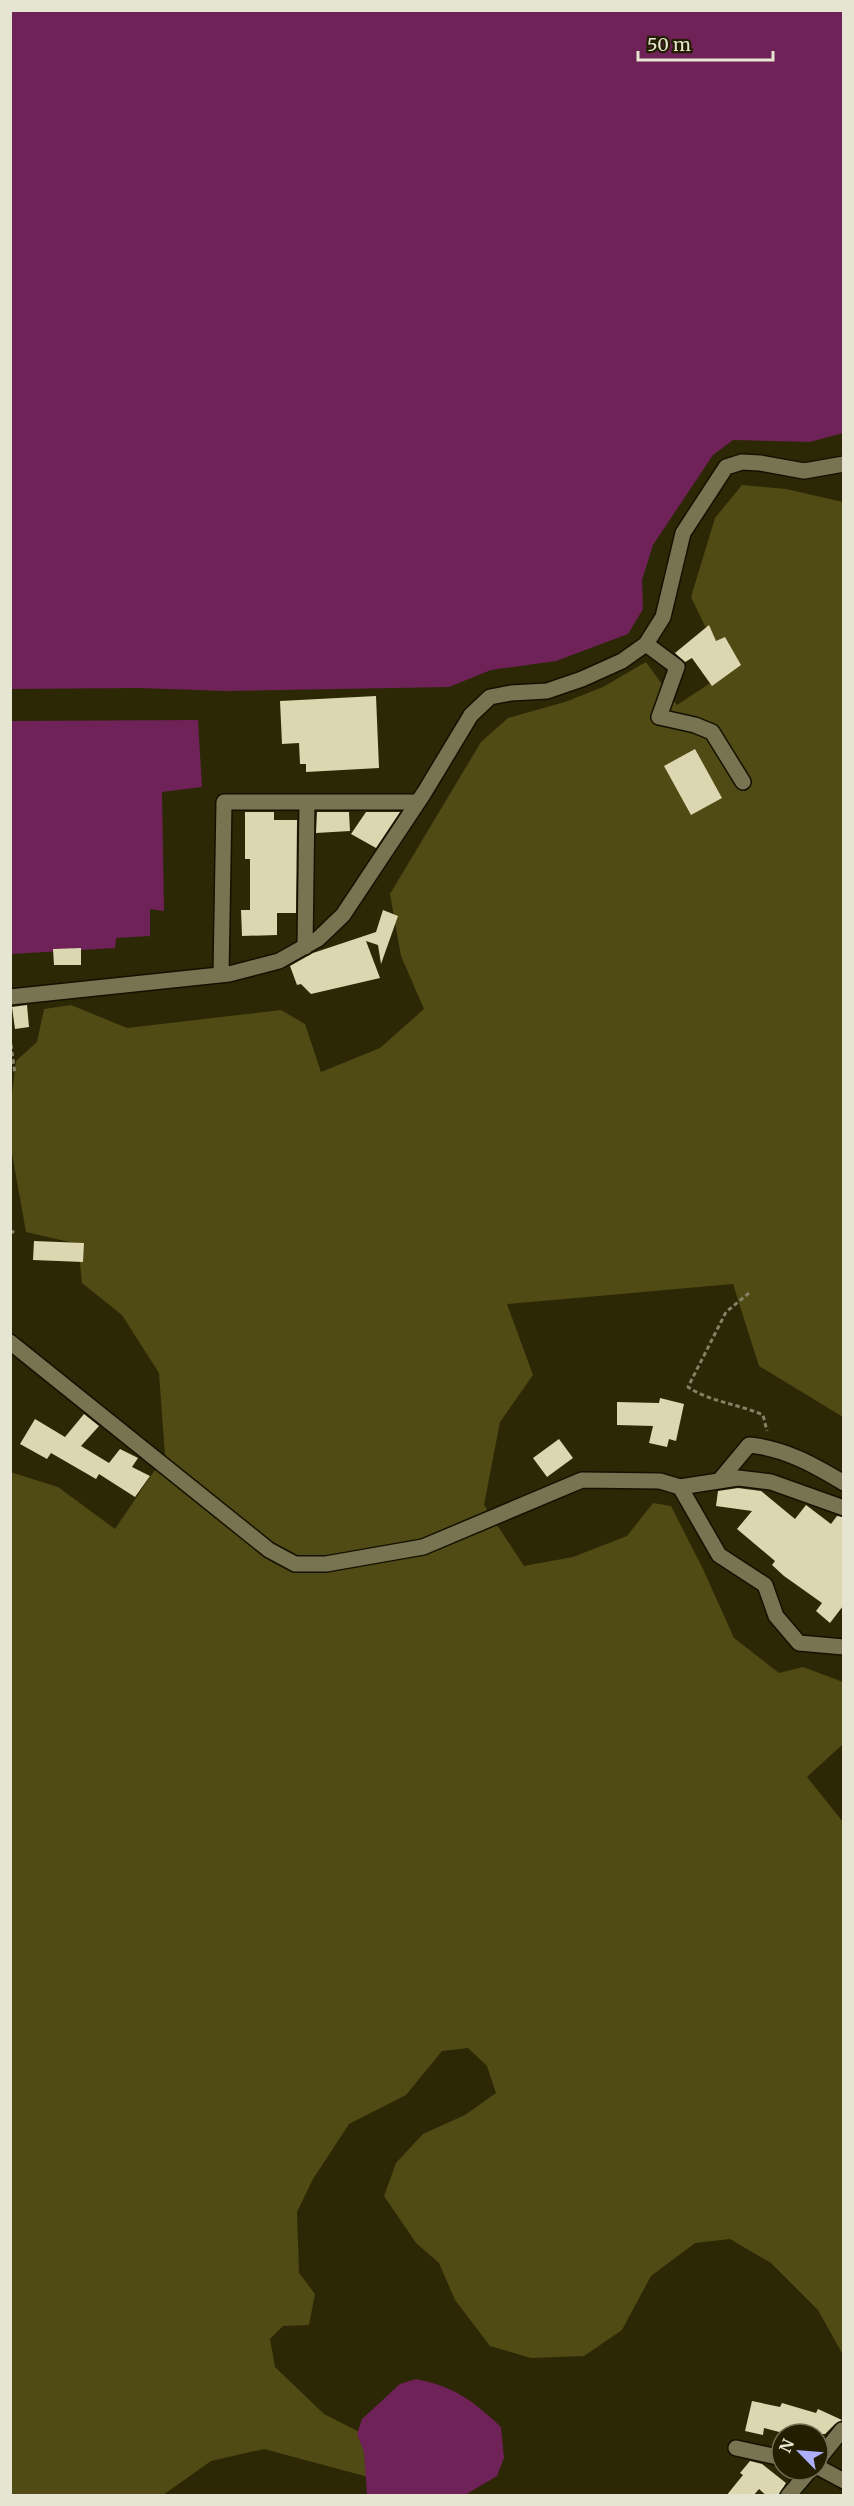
<svg xmlns="http://www.w3.org/2000/svg" width="854" height="2506" font-family="Merriweather,serif">
	<style>
		.green { fill: #504a14 }
		.water { fill: #6e2257 }
		.building { fill: #dbd7b1 }
		.lines { fill: none; stroke-linecap: round; stroke-linejoin: round }
		.street-casing { stroke: #141100; stroke-width: 18 }
		.secondary-casing { stroke: #141100; stroke-width: 18 }
		.path { stroke: #848267; stroke-width: 3; stroke-dasharray: 4.5 3; stroke-linecap: butt }
		.street { stroke: #787451; stroke-width: 15 }
		.secondary { stroke: #787451; stroke-width: 15 }
	</style>
	<rect width="100%" height="100%" fill="#2c2806"/>
	<!-- green -->
	<path class="green" d="M742,485L786,489L843,502V1417L759,1366L733,1284L507,1304L533,1375L500,1422L484,1505L524,1566L573,1557L627,1536L653,1503L671,1506L703,1569L734,1638L779,1673L803,1667L843,1682V1744L807,1777L843,1822V2355L818,2310L771,2263L730,2239L695,2243L651,2276L622,2330L584,2356L531,2358L490,2346L455,2300L439,2263L416,2243L384,2196L396,2163L423,2134L465,2115L496,2093L487,2066L468,2048L442,2051L406,2095L349,2124L313,2179L297,2212L299,2273L315,2294L309,2325L283,2326L270,2339L275,2367L324,2414L375,2440L398,2485L264,2449L211,2461L163,2495H11L10,1472L58,1487L115,1529L165,1455L159,1373L122,1315L82,1283L78,1244L26,1232L11,1148V1102L16,1061L37,1042L44,1009L71,1005L127,1028L281,1010L305,1024L321,1072L380,1048L424,1009L401,956L390,894L481,742L508,718L565,702L603,687L646,662L677,705L727,672L691,597L715,518Z"/>
	<!-- water -->
	<path class="water" d="M10,11H843V433L810,442L733,440L713,455L653,545L642,580L643,609L628,634L556,661L491,670L449,687L225,691L140,688L11,689Z
		M198,720L202,787L162,792L164,911L150,909V936L116,938L115,948L11,954V721Z
		M416,2379C455,2387 472,2400 501,2427L504,2458L497,2476L465,2495H367L364,2452L357,2434L362,2419L400,2384Z"/>
	<!-- building -->
	<path class="building" d="M709,625L716,641L725,637L741,665L712,686L692,658L685,662L675,653Z
		M376,696L379,768L306,772V764H300L299,743L282,744L280,701Z
		M695,749L722,798L691,815L664,766Z
		M245,812H274V820H297L296,913H277V935L242,936L241,910H250V859H245Z
		M317,812H349L350,831L316,833Z
		M366,812H400L376,848L351,834Z
		M383,910L398,916L381,964L378,945L366,941L380,978L311,994L301,984L297,985L290,966L313,953L376,932Z
		M81,948V965H54L53,949Z
		M27,1005L29,1027L15,1029L12,1007Z
		M34,1241L84,1243L83,1262L33,1260Z
		M660,1398L684,1404L676,1441L669,1439L667,1447L649,1443L653,1426L617,1425V1402L659,1403Z
		M84,1414L99,1426L81,1446L109,1463L120,1449L138,1458L132,1467L150,1476L135,1497L99,1474L96,1479L51,1453L47,1459L20,1444L35,1419L65,1437Z
		M559,1439L573,1458L547,1477L533,1458Z
		M738,1488L761,1491L795,1519L806,1505L831,1524L837,1516L843,1517V1606L830,1623L816,1611L822,1603L784,1576L772,1565L775,1561L737,1529L752,1511L716,1506L718,1491Z
		M752,2401L780,2407L782,2403L816,2413L818,2409L842,2420L835,2424L825,2434H787L764,2428L763,2435L745,2431Z
		M750,2461L762,2464L786,2483L778,2496H767L759,2489L753,2496H726L743,2475L740,2473Z"/>
	<g class="lines">
		<defs>
			<path id="street" d="M646,644L677,667L659,717L695,725L712,732L743,782
				M305,947L307,802
				M221,975L224,802H417
				M10,997L229,974L279,961L318,939L343,915L424,793L471,715
				M719,1481L749,1445C784,1448 814,1465 844,1483
				M844,1508L771,1482L738,1478L680,1487L719,1555L765,1585L776,1616L799,1643L844,1647
				M736,2448L782,2458
				M818,2460L842,2430
				M818,2467L844,2481
				M788,2496L810,2470"/>
			<path id="secondary" d="M471,715L490,697L511,693L547,691L582,679L622,661L646,644L663,617L683,533L726,467L742,462L760,463L804,471L844,464
				M10,1342L269,1550L295,1564H326L423,1547L582,1480L660,1481L680,1487"/>
		</defs>
		<!-- street casing -->
		<use href="#street" class="street-casing"/>
		<!-- secondary casing -->
		<use href="#secondary" class="secondary-casing"/>
		<!-- path -->
		<path class="path" d="M10,1037L15,1074
			M10,1231L17,1233
			M749,1293L726,1312L688,1387C710,1402 739,1404 763,1415L767,1431"/>
		<!-- street -->
		<use href="#street" class="street"/>
		<!-- secondary -->
		<use href="#secondary" class="secondary"/>
	</g>
	<!-- border -->
	<rect width="854" height="2506" fill="none" stroke="#e6e5d2" stroke-width="24"/>
	<!-- north arrow -->
	<g transform="translate(800 2452) rotate(295)"><circle r="28" fill="#231e00" stroke="#716e54" stroke-width="1.5"/>
	<path d="M0-4.5L10 22L0 15L-10 22Z" fill="#adaffb"/>
	<text y="-9" font-size="16" font-weight="bold" text-anchor="middle" fill="#e6e5d2">N</text>
	</g>
	<!-- scale -->
	<path d="M638 51v9h135v-9" fill="none" stroke="#e6e5d2" stroke-width="3"/>
	<text x="647" y="51" font-size="18" fill="#e6e5d2" stroke="#231e00" stroke-width="4.5" paint-order="stroke">50 m</text>
</svg>
